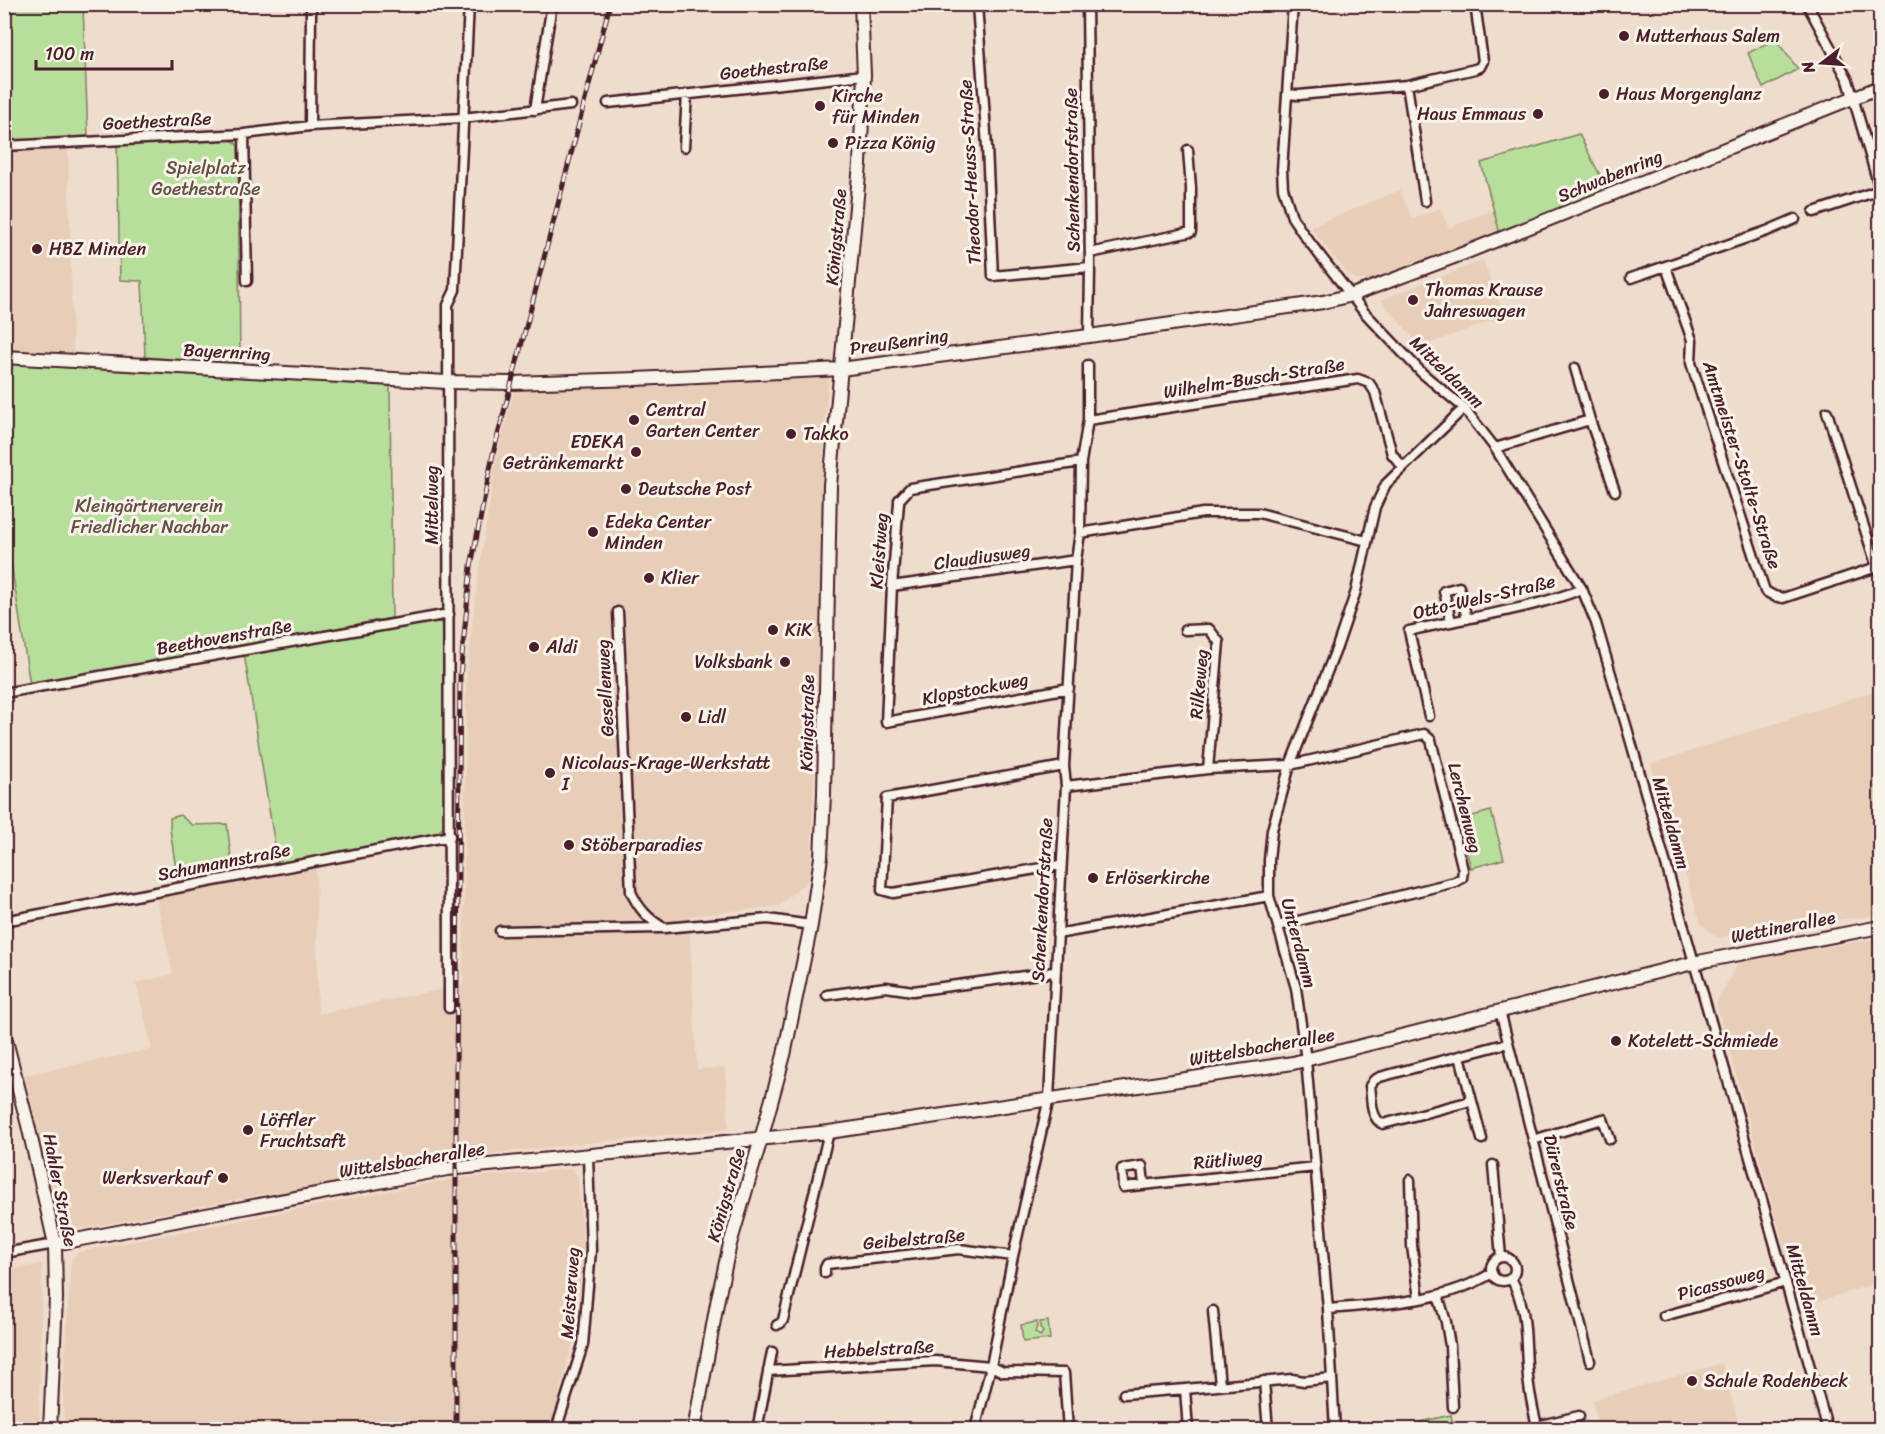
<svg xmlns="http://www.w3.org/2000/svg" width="1885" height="1434" font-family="Sriracha,sans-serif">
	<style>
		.built { fill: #e8ceb8 }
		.green { fill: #b7df9b; stroke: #807f63; stroke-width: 1.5 }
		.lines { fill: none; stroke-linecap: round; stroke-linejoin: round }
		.street-casing { stroke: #4a1f2b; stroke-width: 13 }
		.secondary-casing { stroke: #4a1f2b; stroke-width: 16 }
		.street { stroke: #f7f3e8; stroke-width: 8 }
		.secondary { stroke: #f7f3e8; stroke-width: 12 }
		.rail-casing { stroke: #4a1f2b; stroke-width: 5 }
		.rail { stroke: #f7f3e8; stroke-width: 3; stroke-dasharray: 9; stroke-linecap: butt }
		.poi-dot { fill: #4a1f2b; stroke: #f7f3e8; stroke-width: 2 }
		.labels { text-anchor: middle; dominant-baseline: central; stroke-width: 6; stroke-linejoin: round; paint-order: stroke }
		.poi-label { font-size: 18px; fill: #4a1f2b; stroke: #f7f3e8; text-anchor: start }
		.street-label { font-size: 18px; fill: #4a1f2b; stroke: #f7f3e8 }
		.park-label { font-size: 18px; fill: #654f47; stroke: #f7f3e8 }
	</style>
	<rect width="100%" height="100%" fill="#edc"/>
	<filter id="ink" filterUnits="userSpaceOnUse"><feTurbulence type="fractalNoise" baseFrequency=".0167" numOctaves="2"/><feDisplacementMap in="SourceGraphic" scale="12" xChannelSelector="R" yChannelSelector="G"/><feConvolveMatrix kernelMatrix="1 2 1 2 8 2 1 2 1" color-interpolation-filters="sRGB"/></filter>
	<g filter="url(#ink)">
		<!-- built -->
		<path class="built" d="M68,144L73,356L5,351V148Z
			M1400,190L1413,219L1440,208L1449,228L1494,209L1500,234L1368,280H1358L1347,273L1310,227Z
			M1483,260L1504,316L1421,347L1381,300Z
			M829,377L825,413L816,735L810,878L779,906L689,916L697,1069L725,1067L729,1129L578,1144L462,1157V1160L277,1195L275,1192L86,1228L79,1229L70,1226L62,1217L24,1075L152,1049L136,983L173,974L155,894L316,865L318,1014L463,985L466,683L475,598L496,460L515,387Z
			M1880,689V915L1808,923L1717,938L1701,924L1651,764Z
			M1880,938V1282L1801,1307L1716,1003L1739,961Z
			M572,1169L578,1176L584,1252L573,1342L550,1429H64L63,1386L71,1260L78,1252L452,1179Z
			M42,1264L39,1427L5,1429V1270Z
			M1722,1363L1740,1429H1599L1592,1400Z"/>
		<!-- green -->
		<path class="green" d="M5,5H83L88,137L5,142Z
			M1775,39L1798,69L1763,88L1748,53Z
			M1579,134L1607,189L1500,234L1481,163Z
			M230,140L235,142L238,146L240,364L145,357L142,281L120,280L117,142Z
			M4,364L390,386L392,618L30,685L5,524Z
			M435,621L442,623L445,630V823L441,830L426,838L278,865L244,653Z
			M1491,811L1504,859L1471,868L1458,820Z
			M180,815L192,825L227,824L233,872L178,883L170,829V818Z
			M1048,1321L1050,1339L1023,1342L1021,1325L1037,1322V1327L1035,1332L1040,1336L1043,1332L1040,1328V1322Z
			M1451,1415L1454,1429H1420L1419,1422Z"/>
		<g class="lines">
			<defs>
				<path id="street" d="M977,4L987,147L993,276L1090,267
					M1087,4L1090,267L1089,336
					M1293,4L1282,170L1283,188L1292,217L1304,235L1364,312L1422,373L1464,408L1495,448L1582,589L1596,623L1626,725L1828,1430
					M1807,4L1848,80L1880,190
					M1407,85L1425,201
					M1287,94L1299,95L1407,85L1475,69L1480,67L1483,61L1475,4
					M608,103L864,75
					M535,110L552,4
					M310,126L311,11
					M244,134L247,281
					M4,146L244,134L310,126L463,118L571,105
					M684,147L687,94
					M1814,212L1880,190
					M1090,253L1191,232V188L1188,150
					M1666,267L1692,340L1691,363L1765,591L1774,596L1783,598L1880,566
					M1631,278L1767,231L1795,219
					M1575,368L1590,420L1615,491
					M1827,412L1877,567
					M1088,420L1358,379L1369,383L1375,392L1392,454L1403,467
					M1495,448L1590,420
					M1080,533L1203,513H1259L1367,541
					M892,586L1076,560
					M618,612L631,892C639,909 648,919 664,928L768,919L811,925
					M1451,621L1444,591L1459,587L1467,619
					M1185,630L1209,629L1219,642L1208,769
					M1069,688L886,722L892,586L899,503V500L910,488L1081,462
					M4,693L449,614
					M1429,716L1409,631C1466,617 1526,611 1582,589
					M1066,786L1208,769L1290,765L1424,734L1431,740L1463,870L1462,878L1455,882L1278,926
					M1060,865L893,893L882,890L887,798L1064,766
					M4,921L450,836
					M500,931L661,928
					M1057,934L1269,896
					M827,995L886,987L913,991L1054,972
					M449,1008L448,305L455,290L469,4
					M1500,1011L1590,1361
					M1460,1056L1482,1139
					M1471,1101L1383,1124C1370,1119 1372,1098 1370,1086L1374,1080L1380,1077L1508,1043
					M1533,1140L1603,1119L1610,1139
					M1493,1165L1501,1257
					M1410,1180L1412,1246L1419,1299
					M1144,1184L1142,1166L1122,1169L1123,1187L1315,1167
					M4,1253L55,1244
					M1491 1269a12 12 0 1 1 24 0a12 12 0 1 1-24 0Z
					M825,1273V1268L827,1264L959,1249L1013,1256
					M1511,1278C1527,1308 1525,1332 1527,1365C1528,1386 1532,1406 1537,1426L1521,1430
					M1438,1295L1446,1322L1450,1346L1453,1407
					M1328,1309C1383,1304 1443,1303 1492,1273
					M1213,1311L1220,1385
					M1664,1316L1786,1282
					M777,1325L781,1323L783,1320L829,1132
					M768,1371L935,1361L991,1366L1003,1372L1064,1373L1068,1430
					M1264,1381L1268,1430
					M1124,1394L1185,1389
					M1537,1426L1579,1416
					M556,1430L583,1345L591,1250L588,1155
					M757,1430L772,1352
					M975,1430L991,1366L1013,1256L1049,1098L1066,786L1064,766L1076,560L1080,533L1081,462L1088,420V365
					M1188,1430L1185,1389L1292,1379L1304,1381L1332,1378
					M1335,1430L1328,1309L1306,1060L1296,988L1269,896V860L1272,830L1290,765L1337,647L1356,591L1375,507L1386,484L1464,408"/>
				<path id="secondary" d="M4,357L447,382L511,383L636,379L841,369L1089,336L1323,302L1352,295L1462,254L1880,87
					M4,1033L28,1125L55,1244L56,1298L50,1430
					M55,1244L447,1169L829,1132L1293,1063L1693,963L1880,927
					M694,1430L718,1298L730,1244L761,1139L784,1055L811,925L821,857L824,794L830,485L860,164L864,75L861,4"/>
			</defs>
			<!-- street casing -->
			<use href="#street" class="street-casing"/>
			<!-- secondary casing -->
			<use href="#secondary" class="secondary-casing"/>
			<!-- street -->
			<use href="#street" class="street"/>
			<!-- secondary -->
			<use href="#secondary" class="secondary"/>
			<defs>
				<path id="rail" d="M456,1430V1071L460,676L471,566L493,454L610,4"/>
			</defs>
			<!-- rail casing -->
			<use href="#rail" class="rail-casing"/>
			<!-- rail -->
			<use href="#rail" class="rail"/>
		</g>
	</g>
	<!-- markers -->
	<g class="poi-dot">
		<circle cx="1624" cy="36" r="6"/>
		<circle cx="1604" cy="94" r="6"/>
		<circle cx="820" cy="106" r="6"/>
		<circle cx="1538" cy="114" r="6"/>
		<circle cx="833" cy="143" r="6"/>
		<circle cx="37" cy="249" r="6"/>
		<circle cx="1413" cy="300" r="6"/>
		<circle cx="634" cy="420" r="6"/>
		<circle cx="791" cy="434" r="6"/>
		<circle cx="636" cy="452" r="6"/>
		<circle cx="626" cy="489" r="6"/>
		<circle cx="593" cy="532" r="6"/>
		<circle cx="649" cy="578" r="6"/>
		<circle cx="773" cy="630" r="6"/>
		<circle cx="534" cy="647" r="6"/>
		<circle cx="785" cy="662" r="6"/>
		<circle cx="686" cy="717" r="6"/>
		<circle cx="550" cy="773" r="6"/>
		<circle cx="569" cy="845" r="6"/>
		<circle cx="1093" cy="878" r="6"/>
		<circle cx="1616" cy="1041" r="6"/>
		<circle cx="248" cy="1130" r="6"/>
		<circle cx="223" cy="1178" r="6"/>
		<circle cx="1692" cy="1381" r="6"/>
	</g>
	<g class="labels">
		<!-- poi labels -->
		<g class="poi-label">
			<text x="1636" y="36">Mutterhaus Salem</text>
			<text x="1616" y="94">Haus Morgenglanz</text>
			<text x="832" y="96">Kirche<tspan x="832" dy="21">für Minden</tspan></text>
			<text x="1526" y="114" text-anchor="end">Haus Emmaus</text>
			<text x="845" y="143">Pizza König</text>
			<text x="49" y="249">HBZ Minden</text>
			<text x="1425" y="290">Thomas Krause<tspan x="1425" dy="21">Jahreswagen</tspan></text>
			<text x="646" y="410">Central<tspan x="646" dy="21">Garten Center</tspan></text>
			<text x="803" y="434">Takko</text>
			<text x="624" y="442" text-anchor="end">EDEKA<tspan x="624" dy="21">Getränkemarkt</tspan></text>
			<text x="638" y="489">Deutsche Post</text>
			<text x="605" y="522">Edeka Center<tspan x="605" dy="21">Minden</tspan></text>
			<text x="661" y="578">Klier</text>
			<text x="785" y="630">KiK</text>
			<text x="546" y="647">Aldi</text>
			<text x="773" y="662" text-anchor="end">Volksbank</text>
			<text x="698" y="717">Lidl</text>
			<text x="562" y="763">Nicolaus-Krage-Werkstatt<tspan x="562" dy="21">I</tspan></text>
			<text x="581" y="845">Stöberparadies</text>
			<text x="1105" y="878">Erlöserkirche</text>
			<text x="1628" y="1041">Kotelett-Schmiede</text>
			<text x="260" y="1120">Löffler<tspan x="260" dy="21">Fruchtsaft</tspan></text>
			<text x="211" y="1178" text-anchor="end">Werksverkauf</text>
			<text x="1704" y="1381">Schule Rodenbeck</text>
		</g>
		<!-- street labels -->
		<g class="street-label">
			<text transform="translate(774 68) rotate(-6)">Goethestraße</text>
			<text transform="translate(157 121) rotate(-3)">Goethestraße</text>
			<text transform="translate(1072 170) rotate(-91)">Schenkendorfstraße</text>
			<text transform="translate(970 172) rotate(-93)">Theodor-Heuss-Straße</text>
			<text transform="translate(1610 176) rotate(-22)">Schwabenring</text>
			<text transform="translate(836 237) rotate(-85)">Königstraße</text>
			<text transform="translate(899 342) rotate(-8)">Preußenring</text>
			<text transform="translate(227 352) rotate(3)">Bayernring</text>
			<text transform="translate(1447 372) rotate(44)">Mitteldamm</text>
			<text transform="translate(1254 378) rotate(-9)">Wilhelm-Busch-Straße</text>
			<text transform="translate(1742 465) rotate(72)">Amtmeister-Stolte-Straße</text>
			<text transform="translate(432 505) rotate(-90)">Mittelweg</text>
			<text transform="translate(879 551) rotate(-86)">Kleistweg</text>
			<text transform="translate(982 557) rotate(-8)">Claudiusweg</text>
			<text transform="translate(1484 597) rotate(-13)">Otto-Wels-Straße</text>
			<text transform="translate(224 637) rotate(-10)">Beethovenstraße</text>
			<text transform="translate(1199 684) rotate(-85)">Rilkeweg</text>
			<text transform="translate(605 688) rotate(-93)">Gesellenweg</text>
			<text transform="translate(975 689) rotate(-11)">Klopstockweg</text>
			<text transform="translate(807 723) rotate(-89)">Königstraße</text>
			<text transform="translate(1465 808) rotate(76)">Lerchenweg</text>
			<text transform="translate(1671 823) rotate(74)">Mitteldamm</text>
			<text transform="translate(224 862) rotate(-11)">Schumannstraße</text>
			<text transform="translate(1042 900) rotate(-87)">Schenkendorfstraße</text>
			<text transform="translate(1783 927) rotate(-11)">Wettinerallee</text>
			<text transform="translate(1299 943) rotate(75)">Unterdamm</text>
			<text transform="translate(1262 1047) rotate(-10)">Wittelsbacherallee</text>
			<text transform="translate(412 1160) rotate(-9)">Wittelsbacherallee</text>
			<text transform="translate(1228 1160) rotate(-5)">Rütliweg</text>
			<text transform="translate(1561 1182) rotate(76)">Dürerstraße</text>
			<text transform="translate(60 1190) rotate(79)">Hahler Straße</text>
			<text transform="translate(726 1195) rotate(-74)">Königstraße</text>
			<text transform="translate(914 1239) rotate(-5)">Geibelstraße</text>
			<text transform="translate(1721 1283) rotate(-15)">Picassoweg</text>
			<text transform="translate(1805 1290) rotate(74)">Mitteldamm</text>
			<text transform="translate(570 1293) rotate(-86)">Meisterweg</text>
			<text transform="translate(879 1349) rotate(-3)">Hebbelstraße</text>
		</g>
		<!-- park labels -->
		<g class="park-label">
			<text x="206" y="168">Spielplatz<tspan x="206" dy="21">Goethestraße</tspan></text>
			<text x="149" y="506">Kleingärtnerverein<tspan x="149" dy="21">Friedlicher Nachbar</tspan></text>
		</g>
	</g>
	<!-- margin -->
	<rect width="1885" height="1434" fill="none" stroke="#f7f3e8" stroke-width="24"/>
	<rect x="12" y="12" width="1861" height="1410" fill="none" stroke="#4a1f2b" stroke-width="2" filter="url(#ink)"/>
	<!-- north arrow -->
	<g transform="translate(1822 63) rotate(253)" stroke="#f7f3e8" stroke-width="4.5" paint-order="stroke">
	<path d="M0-4.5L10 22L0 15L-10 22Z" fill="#4a1f2b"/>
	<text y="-9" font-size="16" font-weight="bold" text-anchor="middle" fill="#4a1f2b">N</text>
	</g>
	<!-- scale -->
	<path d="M36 60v9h136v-9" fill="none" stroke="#4a1f2b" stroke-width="3"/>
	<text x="45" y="60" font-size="18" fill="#4a1f2b" stroke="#f7f3e8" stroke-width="4.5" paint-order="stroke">100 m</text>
</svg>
